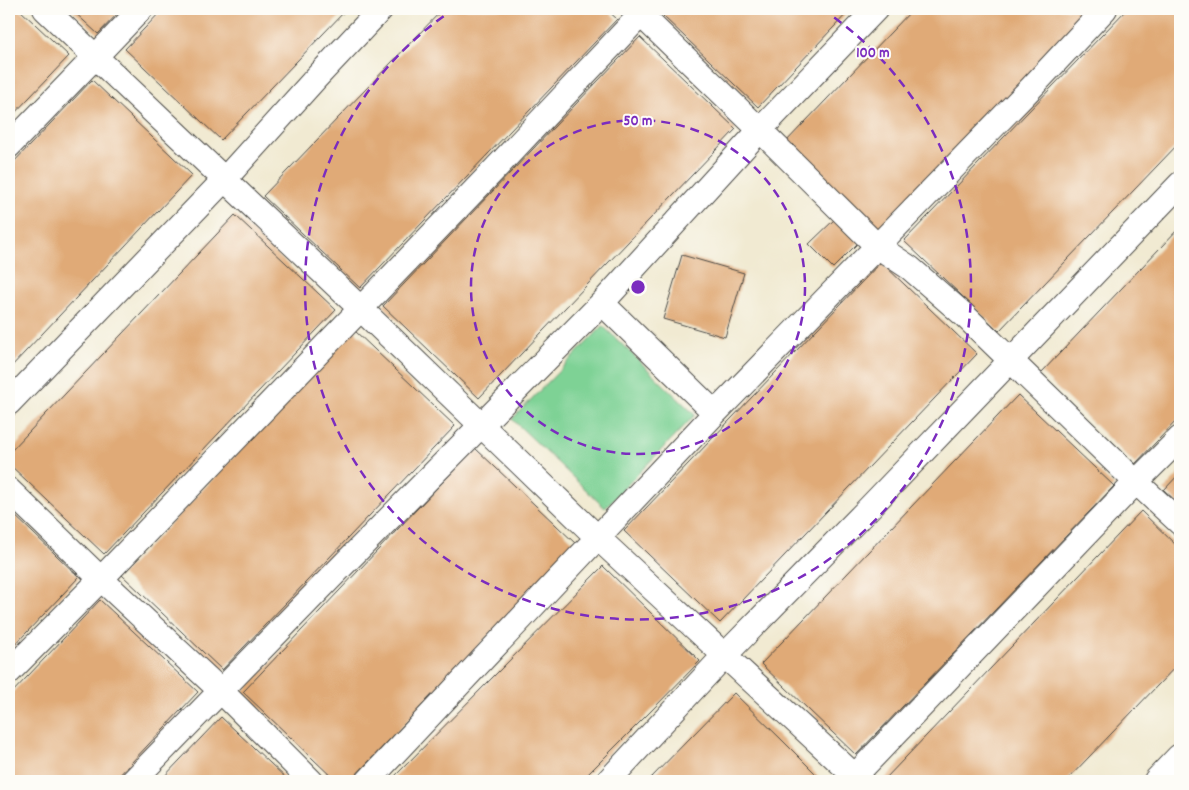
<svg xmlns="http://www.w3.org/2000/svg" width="1189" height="790" font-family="Dekko,sans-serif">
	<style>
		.green { fill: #7ed295; stroke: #547e60 }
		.building { fill: #e0aa77 }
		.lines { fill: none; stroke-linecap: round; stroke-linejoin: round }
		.street-casing { stroke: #494844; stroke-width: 26 }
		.secondary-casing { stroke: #494844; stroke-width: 30 }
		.street { stroke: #fff; stroke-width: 24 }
		.secondary { stroke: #fff; stroke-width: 28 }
		.ring { fill: none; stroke: #7b2cbf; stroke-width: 2.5; stroke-dasharray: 9 6 }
		.centre { fill: #7b2cbf; stroke: #fdfcf7; stroke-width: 2.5 }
		.ring-label { font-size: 15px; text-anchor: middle; font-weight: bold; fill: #7b2cbf; stroke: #fdfcf7; stroke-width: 4; stroke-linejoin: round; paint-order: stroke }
	</style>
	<rect width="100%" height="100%" fill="#fdfcf7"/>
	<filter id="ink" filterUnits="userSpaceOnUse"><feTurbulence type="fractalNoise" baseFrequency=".02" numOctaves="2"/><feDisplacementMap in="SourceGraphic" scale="10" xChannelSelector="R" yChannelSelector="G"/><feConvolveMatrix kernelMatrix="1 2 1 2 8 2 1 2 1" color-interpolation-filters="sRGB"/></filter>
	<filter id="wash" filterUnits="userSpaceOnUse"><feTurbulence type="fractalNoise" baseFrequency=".0096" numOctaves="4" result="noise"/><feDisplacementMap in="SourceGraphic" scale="20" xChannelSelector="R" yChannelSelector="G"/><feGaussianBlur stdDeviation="1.12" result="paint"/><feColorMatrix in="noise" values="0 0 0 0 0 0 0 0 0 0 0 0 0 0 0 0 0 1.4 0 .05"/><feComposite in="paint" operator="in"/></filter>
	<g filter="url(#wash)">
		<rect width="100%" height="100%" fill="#f1ead2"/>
		<!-- green -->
		<path class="green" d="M603,326L695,415L605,508L512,419Z"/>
		<g id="blocks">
			<!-- building -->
			<path class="building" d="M9,9H19L69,56L9,119Z
				M71,9H122L98,34Z
				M163,9H347L221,140L125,49Z
				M443,9H606L617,19L360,288L263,196Z
				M670,9H851L758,107L663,16Z
				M913,9H1095L877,236L783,145Z
				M1127,9H1180V142L999,331L904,241Z
				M640,37L736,129L479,398L383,306Z
				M92,80L192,175L9,369V167Z
				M235,215L336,310L104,554L9,464V453Z
				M836,218L860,241L833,268L809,244Z
				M1180,227V417L1135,464L1041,373Z
				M682,255L744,273L725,337L663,319Z
				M881,262L977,354L720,623L624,531Z
				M354,330L455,426L222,670L122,575Z
				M1018,395L1114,486L856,755L761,664Z
				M475,448L576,544L350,781H336L243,692Z
				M1180,473V505L1164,490Z
				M9,510L79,577L9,651Z
				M1141,511L1180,549V662L1066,781H885L884,780Z
				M603,566L700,661L651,711L581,781H390Z
				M100,600L198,692L114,781H9V696Z
				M734,693L783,741L823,781H648Z
				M221,717L270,763L289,781H160Z"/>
		</g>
	</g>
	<g filter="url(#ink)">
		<use href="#blocks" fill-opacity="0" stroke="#494844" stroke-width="1"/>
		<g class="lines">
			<defs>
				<path id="street" d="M45,9L360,308L598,538L860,781
					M635,9L760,130L877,246L910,268L964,315L1136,482L1180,523
					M9,146L95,57L141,9
					M602,303L715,413
					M9,403L224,180L316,78L381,9
					M9,490L101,579L220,690L311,781
					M9,672L101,579L495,169L646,9
					M133,781L346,562L602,303L760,130L876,9
					M368,781L715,413L1031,88L1105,9
					M608,781L724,656L869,508L1180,184
					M850,781L1136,482L1180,438"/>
				<path id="secondary" d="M1158,781L1180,758"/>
			</defs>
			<!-- street casing -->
			<use href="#street" class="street-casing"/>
			<!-- secondary casing -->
			<use href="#secondary" class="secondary-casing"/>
			<!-- street -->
			<use href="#street" class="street"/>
			<!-- secondary -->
			<use href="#secondary" class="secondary"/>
		</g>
	</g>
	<!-- distance rings -->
	<g class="ring">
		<circle cx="638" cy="287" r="167"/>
		<path d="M822 9A333 333 0 1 1 454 9"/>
	</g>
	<circle cx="638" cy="287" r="8" class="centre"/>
	<g class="ring-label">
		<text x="873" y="57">100 m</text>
		<text x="638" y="125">50 m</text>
	</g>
	<!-- margin -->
	<rect width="1189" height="790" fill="none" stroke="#fdfcf7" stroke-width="30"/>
</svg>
